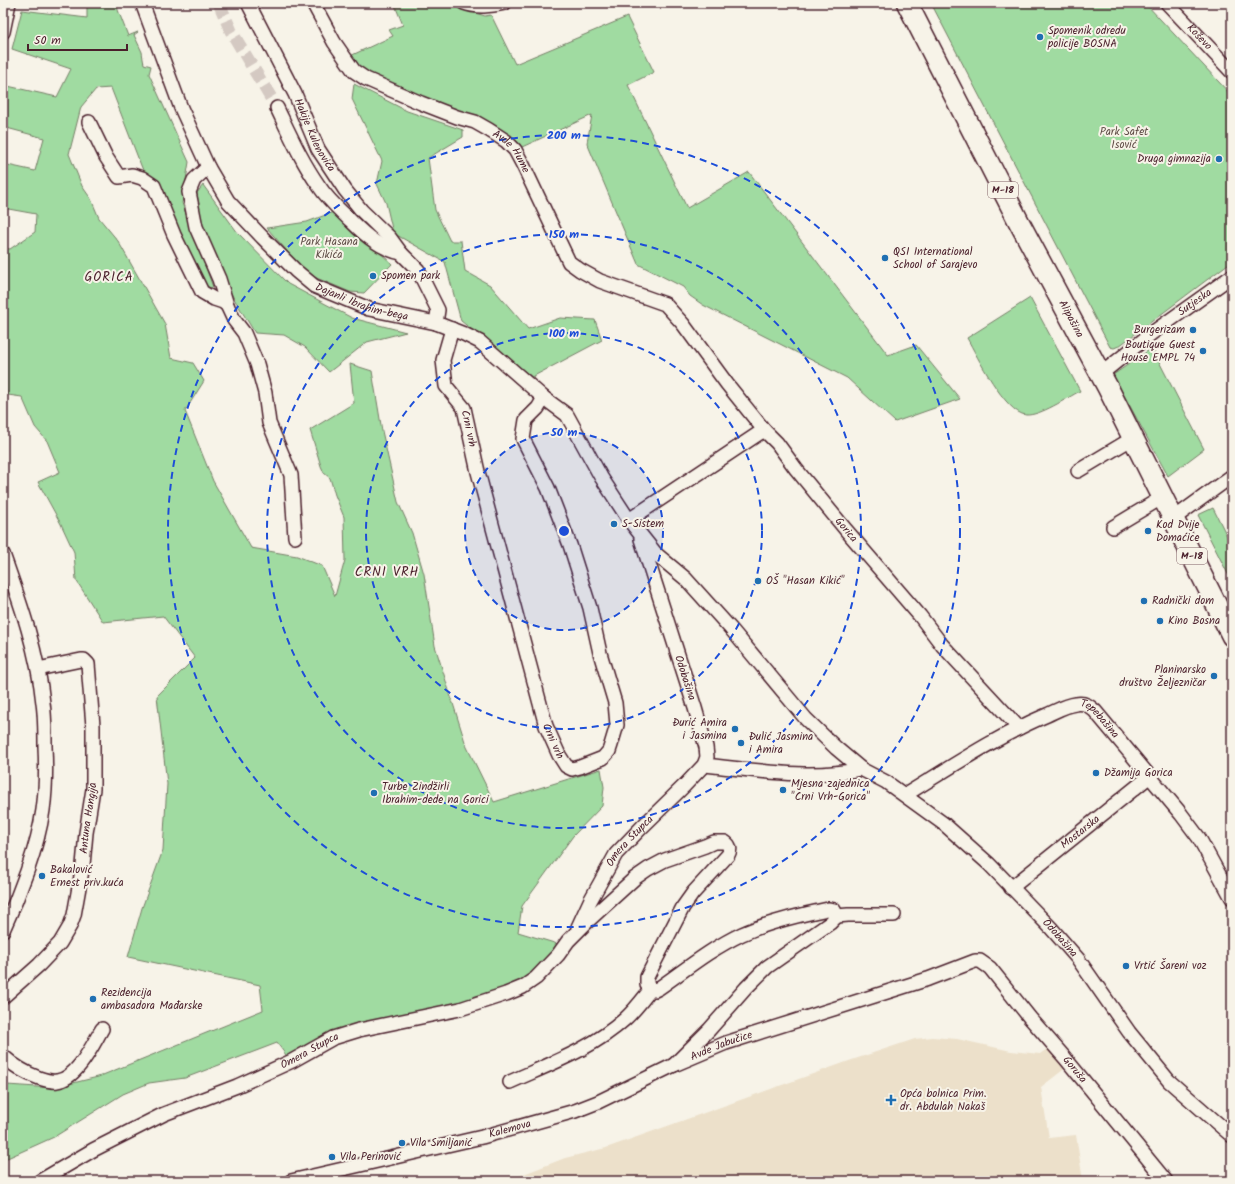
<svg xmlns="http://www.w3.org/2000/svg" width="1235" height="1184" font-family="Kalam,sans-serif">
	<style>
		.built { fill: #ece0ca }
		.green { fill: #a0dba1; stroke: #757d66 }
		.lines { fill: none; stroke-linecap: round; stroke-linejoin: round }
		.street-tunnel { stroke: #d4c9c2; stroke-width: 13; stroke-dasharray: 13 6; stroke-linecap: butt }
		.street-casing { stroke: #4a1f2b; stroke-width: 16 }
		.primary-casing { stroke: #4a1f2b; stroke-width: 23 }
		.street { stroke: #f7f3e8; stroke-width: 13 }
		.primary { stroke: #f7f3e8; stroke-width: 20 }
		.ring { fill: none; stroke: #1d4ed8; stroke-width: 2; stroke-dasharray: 7 5 }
		.poi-dot { fill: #1f6fb2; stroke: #f7f3e8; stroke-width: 1.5 }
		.labels { text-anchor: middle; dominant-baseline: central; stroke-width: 4; stroke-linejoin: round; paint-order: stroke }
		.shield { fill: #f7f3e8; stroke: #7e5f64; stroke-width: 1 }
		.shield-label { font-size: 10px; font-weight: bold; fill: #4a1f2b }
		.poi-label { font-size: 11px; fill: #4a1f2b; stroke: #f7f3e8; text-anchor: start }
		.street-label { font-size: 11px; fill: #4a1f2b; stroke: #f7f3e8 }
		.park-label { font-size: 11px; fill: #604e48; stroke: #f7f3e8 }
		.quarter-label { font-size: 13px; letter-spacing: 1px; fill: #4a1f2b; stroke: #f7f3e8 }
		.centre { fill: #1d4ed8; stroke: #f7f3e8; stroke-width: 2 }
		.ring-label { font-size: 12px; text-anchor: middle; font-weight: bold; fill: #1d4ed8; stroke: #f7f3e8; stroke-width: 4; stroke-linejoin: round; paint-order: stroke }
	</style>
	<rect width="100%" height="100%" fill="#f7f3e8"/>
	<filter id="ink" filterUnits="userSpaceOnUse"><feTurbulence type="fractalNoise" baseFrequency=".025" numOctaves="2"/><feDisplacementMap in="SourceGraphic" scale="8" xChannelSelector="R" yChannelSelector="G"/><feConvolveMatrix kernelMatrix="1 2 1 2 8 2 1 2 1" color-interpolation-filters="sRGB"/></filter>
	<g filter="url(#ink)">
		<!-- built -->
		<path class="built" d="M932,1037L957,1039L1011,1051L1040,1054L1051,1046L1067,1067L1041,1087L1049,1138L1076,1135L1083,1181H506L565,1158L606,1148L849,1061L915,1039Z"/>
		<!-- green -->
		<path class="green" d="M87,3H117L118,10L128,36L138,32L134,35L142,52L143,59L144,64L151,66L149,74L189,162L182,203L213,287L206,289L162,194L142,168L111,88L96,89L81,107L69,154L82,186L91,199L99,218L118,241L165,324L171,358L193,363L204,381L185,411L213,481L251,548L297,556L322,566L335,596L345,560L344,517L335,495L330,478L324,473L321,466L310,430L354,403L350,364L372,371L382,431L398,502L412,533L424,574L435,646L466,745L494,802L601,769L604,787L602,806L573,836L522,906L518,932L561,945L540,974L473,1006L360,1023L323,1036L289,1059L277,1043L185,1078L149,1083L123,1094L54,1137L3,1160V1081L7,1085L52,1088L98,1077L263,1010L260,985L128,957L142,908L163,850L167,784L157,696L195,658L163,616L103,622L76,580L74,552L61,524L38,482L60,472L47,441L35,427L22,397L8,395L3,383V248L10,249L35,232L36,214L3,208V164L35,171L44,138L3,127V98L6,91L3,89V85L57,97L71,69L12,49L22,10L87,18Z
			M394,3H442L485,16L491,15L515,64L627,17L654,72L628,85L687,208L749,172L888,355L916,345L960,399L895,422L847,378L703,305L690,296L683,287L638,264L587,143L592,115L522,147L501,141L366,73L348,57L393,36L389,30L403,25Z
			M931,3H1145L1232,96V261L1119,346L1114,348L1110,347Z
			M354,84L407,111L463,130V137L428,158L435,210L450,241H461L465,271L490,285L528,329L560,318L595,320L602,340L532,377L461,321L445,262L393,233L386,203L377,184L382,161L352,99Z
			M203,185L238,233L288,284L352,318L406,332L367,342L329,372L305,347L284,335L255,333L233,297L218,263L202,225L197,193Z
			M336,211L392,264L364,293L350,292L307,274L267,228L307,222Z
			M1030,298L1080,391C1067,398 1040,416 1026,415C1005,413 977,356 967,338Z
			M1152,348L1204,449L1168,476L1113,375Z
			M1213,508L1232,546V582L1198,515Z"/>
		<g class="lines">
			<!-- street-tunnel -->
			<path class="street-tunnel" d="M219,3L231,31L277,108"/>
			<defs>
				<g id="street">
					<path id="s1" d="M142,3L181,108L208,167L228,201L263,238L296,271L314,286L369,309L436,323L464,334L480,342L544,398L567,415L601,477L629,520L656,554L686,579L731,629L806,719L836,748L861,769L886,782L944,824L989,864L1051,928L1078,959L1129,1032L1169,1081L1232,1136"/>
					<path id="s2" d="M248,3L295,94L318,149L345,190L362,211L390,238L401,253L418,270L438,310L436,323"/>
					<path id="s3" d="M313,3L334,42L354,71L366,79L421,103L457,117L475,122L489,130L506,141L515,150L523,165L569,262L580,270L600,281L665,304L683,324L727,384L764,430L777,443L796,469L846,530L920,616L942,645L1019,728"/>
					<path d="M464,3C477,8 491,6 505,3"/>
					<path id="s4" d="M1167,3L1232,72"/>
					<path d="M3,32L9,3"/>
					<path d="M277,108C290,135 302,162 319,186C328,200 341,211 352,222C366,236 381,249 401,253"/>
					<path d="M89,122L106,157L119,177L132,175L142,178L154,186L174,235L202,292L214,299L223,302L227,305"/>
					<path d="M208,167L194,180L189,192L196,227L219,279L227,305L234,320L244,333L257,364L265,393L269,423L291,475L295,537"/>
					<path id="s5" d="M452,329L443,360L446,386L464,408L478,472L546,726L559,755L566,766L572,769L580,767L603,758L609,751L611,745L617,725L615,703L600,653L590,608L570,545L548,488L523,439L526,420L538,408L544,398"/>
					<path id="s6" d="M1101,374L1152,333L1232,276"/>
					<path d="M1078,471L1133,438"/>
					<path d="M1173,519L1232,476"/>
					<path d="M629,520L764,430"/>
					<path d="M1113,527L1163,497"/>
					<path d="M3,554C20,602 38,652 43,703C45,717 45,732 45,746C46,767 46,789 43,810C38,847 19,896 3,930"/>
					<path d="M704,765C756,770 809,780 861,769"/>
					<path id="s7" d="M905,795C951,767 997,736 1047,715C1056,711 1066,705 1076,704C1084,702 1090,706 1095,711L1181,814L1199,838L1232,898"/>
					<path id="s8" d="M1011,888L1150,776"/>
					<path d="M837,916L848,915H894"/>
					<path id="s9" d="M578,927L590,901L616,854L642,827L685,785L704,765L707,757L706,747L695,708L641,539"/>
					<path id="s10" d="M3,997L39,965L60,943L70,926L74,915L83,865L86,833L93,789V726L88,664L84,660H81L38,669"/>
					<path d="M3,1056C14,1066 25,1073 39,1078C45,1080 51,1082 57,1081C77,1079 93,1044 102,1029"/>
					<path d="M510,1082C550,1064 592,1049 625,1019C635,1010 643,999 651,989"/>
					<path id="s11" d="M40,1181L93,1150L164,1114L237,1086L292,1061L333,1038L359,1030L460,1009L506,994L523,987L536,978L558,955L568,941L590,919L635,878L648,869L665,860L705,846L714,842H725C730,845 731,850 728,855L693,893L683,907L647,977V985L651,989L655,990L659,988C686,969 712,948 742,934C769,922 799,915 828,909L834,910L837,916L830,923L767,967L746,988L709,1030L674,1065"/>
					<path id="s12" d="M291,1181L482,1137L575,1111L598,1102L674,1065L726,1043L928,979L975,961H980L990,968L1030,1018L1065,1058L1166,1181"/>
				</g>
				<g id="primary">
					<path id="s13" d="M907,3L1019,222L1108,388L1232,636"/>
				</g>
			</defs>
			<!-- street casing -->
			<use href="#street" class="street-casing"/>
			<!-- primary casing -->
			<use href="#primary" class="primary-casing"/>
			<!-- street -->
			<use href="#street" class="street"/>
			<!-- primary -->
			<use href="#primary" class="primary"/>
		</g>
	</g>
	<!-- distance rings -->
	<circle cx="564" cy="531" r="99" fill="#1d4ed8" fill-opacity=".12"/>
	<g class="ring">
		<circle cx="564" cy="531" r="99"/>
		<circle cx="564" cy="531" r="198"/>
		<circle cx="564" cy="531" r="297"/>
		<circle cx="564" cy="531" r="396"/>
	</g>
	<!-- markers -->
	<g class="poi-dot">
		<circle cx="1040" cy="37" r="4"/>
		<circle cx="1219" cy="159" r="4"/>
		<circle cx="885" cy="258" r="4"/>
		<circle cx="373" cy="276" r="4"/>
		<circle cx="1193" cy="330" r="4"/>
		<circle cx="1203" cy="351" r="4"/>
		<circle cx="614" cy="524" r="4"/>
		<circle cx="1148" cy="531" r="4"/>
		<circle cx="758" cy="581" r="4"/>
		<circle cx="1144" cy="601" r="4"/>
		<circle cx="1160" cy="621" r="4"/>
		<circle cx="1214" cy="676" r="4"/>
		<circle cx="735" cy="729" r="4"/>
		<circle cx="741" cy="743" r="4"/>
		<circle cx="1096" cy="773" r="4"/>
		<circle cx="783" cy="790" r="4"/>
		<circle cx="374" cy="793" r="4"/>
		<circle cx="42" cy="876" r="4"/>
		<circle cx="1126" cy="966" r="4"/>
		<circle cx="93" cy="999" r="4"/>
		<path d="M889 1094h4v4h4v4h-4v4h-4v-4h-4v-4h4z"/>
		<circle cx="402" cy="1143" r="4"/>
		<circle cx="332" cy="1157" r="4"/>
	</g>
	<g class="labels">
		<!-- shield labels -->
		<g class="shield">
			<rect x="988" y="182" width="30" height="16" rx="3"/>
			<rect x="1177" y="548" width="30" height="16" rx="3"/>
		</g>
		<g class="shield-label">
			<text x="1003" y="190">M-18</text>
			<text x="1192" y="556">M-18</text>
		</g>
		<!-- poi labels -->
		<g class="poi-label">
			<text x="1048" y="31">Spomenik odredu<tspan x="1048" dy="13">policije BOSNA</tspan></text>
			<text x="1211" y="159" text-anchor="end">Druga gimnazija</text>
			<text x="893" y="252">QSI International<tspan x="893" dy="13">School of Sarajevo</tspan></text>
			<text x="381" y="276">Spomen park</text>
			<text x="1185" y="330" text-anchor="end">Burgerizam</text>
			<text x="1195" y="345" text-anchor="end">Boutique Guest<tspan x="1195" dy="13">House EMPL 74</tspan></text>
			<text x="622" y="524">S-Sistem</text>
			<text x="1156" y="525">Kod Dvije<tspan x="1156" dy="13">Domaćice</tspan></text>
			<text x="766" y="581">OŠ "Hasan Kikić"</text>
			<text x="1152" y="601">Radnički dom</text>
			<text x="1168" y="621">Kino Bosna</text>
			<text x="1206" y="670" text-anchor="end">Planinarsko<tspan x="1206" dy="13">društvo Željezničar</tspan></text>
			<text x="727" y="723" text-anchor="end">Đurić Amira<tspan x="727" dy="13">i Jasmina</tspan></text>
			<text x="749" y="737">Đulić Jasmina<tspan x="749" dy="13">i Amira</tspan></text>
			<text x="1104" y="773">Džamija Gorica</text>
			<text x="791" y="784">Mjesna zajednica<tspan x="791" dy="13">"Crni Vrh-Gorica"</tspan></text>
			<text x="382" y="787">Turbe Zindžirli<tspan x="382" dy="13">Ibrahim-dede na Gorici</tspan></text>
			<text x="50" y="870">Bakalović<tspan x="50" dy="13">Ernest priv.kuća</tspan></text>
			<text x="1134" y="966">Vrtić Šareni voz</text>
			<text x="101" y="993">Rezidencija<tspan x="101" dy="13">ambasadora Mađarske</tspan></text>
			<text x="900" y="1094">Opća bolnica Prim.<tspan x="900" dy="13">dr. Abdulah Nakaš</tspan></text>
			<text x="410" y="1143">Vila Smiljanić</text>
			<text x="340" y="1157">Vila Perinović</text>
		</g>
		<!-- street labels -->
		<g class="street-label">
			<text stroke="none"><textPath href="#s4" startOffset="47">Koševo</textPath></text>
			<text stroke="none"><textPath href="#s2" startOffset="148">Hakije Kulenovića</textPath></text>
			<text stroke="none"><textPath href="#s3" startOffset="259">Avde Hume</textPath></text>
			<text stroke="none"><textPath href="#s1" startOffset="388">Dajanli Ibrahim-bega</textPath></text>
			<text stroke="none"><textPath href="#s6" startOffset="118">Sutjeska</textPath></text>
			<text stroke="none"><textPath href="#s13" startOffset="356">Alipašina</textPath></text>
			<text stroke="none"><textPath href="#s5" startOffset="108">Crni vrh</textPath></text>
			<text stroke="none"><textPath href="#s3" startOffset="780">Gorica</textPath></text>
			<text transform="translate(685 678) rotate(72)">Odobašina</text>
			<text stroke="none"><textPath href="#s7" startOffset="224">Tepebašina</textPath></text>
			<text stroke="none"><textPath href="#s5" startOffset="432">Crni vrh</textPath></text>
			<text stroke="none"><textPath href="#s10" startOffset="208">Antuna Hangija</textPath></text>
			<text stroke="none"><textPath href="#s8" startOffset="89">Mostarska</textPath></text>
			<text stroke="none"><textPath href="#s9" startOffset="101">Omera Stupca</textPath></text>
			<text stroke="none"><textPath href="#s1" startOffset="1353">Odobašina</textPath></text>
			<text stroke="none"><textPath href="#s12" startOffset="453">Avde Jabučice</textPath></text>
			<text stroke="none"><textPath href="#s11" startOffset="300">Omera Stupca</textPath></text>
			<text stroke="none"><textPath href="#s12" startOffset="870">Goruša</textPath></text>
			<text stroke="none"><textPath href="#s12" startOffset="225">Kalemova</textPath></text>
		</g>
		<!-- park labels -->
		<g class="park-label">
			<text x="1124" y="132">Park Safet<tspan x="1124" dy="13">Isović</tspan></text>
			<text x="329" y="242">Park Hasana<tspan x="329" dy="13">Kikića</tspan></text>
		</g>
		<!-- quarter labels -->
		<g class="quarter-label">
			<text x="109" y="277">GORICA</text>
			<text x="387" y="572">CRNI VRH</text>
		</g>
	</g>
	<circle cx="564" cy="531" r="6" class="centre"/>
	<g class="ring-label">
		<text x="564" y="139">200 m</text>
		<text x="564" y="238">150 m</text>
		<text x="564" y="337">100 m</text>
		<text x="564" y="436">50 m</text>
	</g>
	<!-- margin -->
	<rect width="1235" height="1184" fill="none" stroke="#f7f3e8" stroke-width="16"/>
	<rect x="8" y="8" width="1219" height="1168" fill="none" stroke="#4a1f2b" stroke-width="1.5" filter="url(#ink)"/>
	<!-- scale -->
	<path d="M28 44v6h99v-6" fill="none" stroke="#4a1f2b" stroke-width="2"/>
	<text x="34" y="44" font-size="12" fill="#4a1f2b" stroke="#f7f3e8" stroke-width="3" paint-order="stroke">50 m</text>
</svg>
